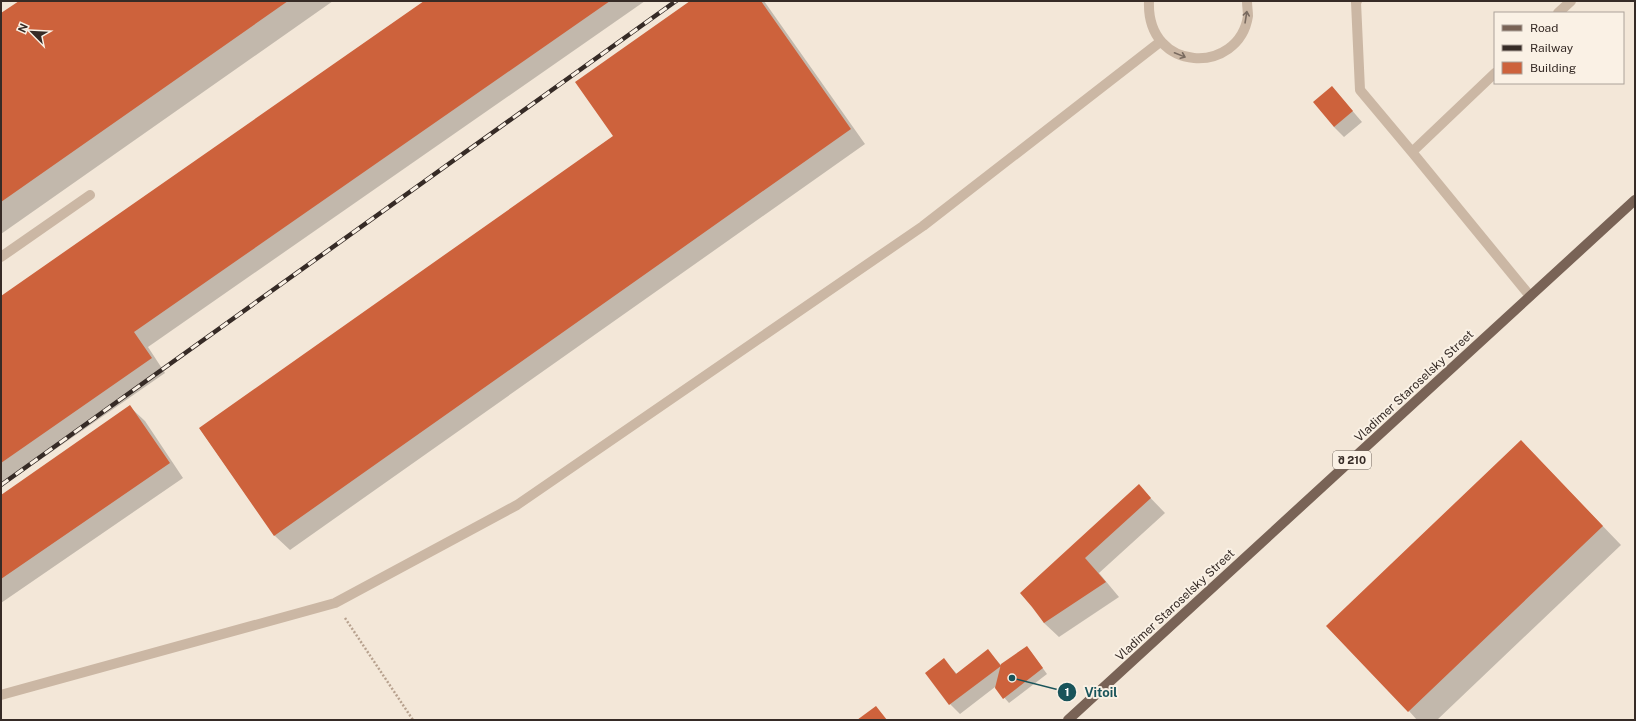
<svg xmlns="http://www.w3.org/2000/svg" width="1636" height="721" font-family="'Public Sans','Noto Sans Georgian',sans-serif">
	<style>
		.shadow { fill: #0003 }
		.building { fill: #cd623c }
		.lines { fill: none; stroke-linecap: round; stroke-linejoin: round }
		.path { stroke: #b7a18e; stroke-width: 2.5; stroke-dasharray: 2 2; stroke-linecap: butt }
		.lane { stroke: #cbb7a4; stroke-width: 10 }
		.primary { stroke: #796356; stroke-width: 10 }
		.rail-casing { stroke: #362b26; stroke-width: 4.5 }
		.rail { stroke: #faf1e5; stroke-width: 3; stroke-dasharray: 9; stroke-linecap: butt }
		.oneway { stroke: #796a5f }
		.labels { text-anchor: middle; dominant-baseline: central; stroke-width: 4; stroke-linejoin: round; paint-order: stroke }
		.shield { fill: #faf1e5; stroke: #71665f; stroke-width: 1 }
		.shield-label { font-size: 11px; font-weight: bold; fill: #362b26 }
		.street-label { font-size: 12px; fill: #362b26; stroke: #faf1e5 }
		.leader { fill: none; stroke: #19545a; stroke-width: 1.5 }
		.callout-dot { fill: #19545a; stroke: #faf1e5; stroke-width: 1.5 }
		.mark-label { font-size: 12px; text-anchor: middle; font-weight: bold; fill: #fff }
		.callout-label { font-size: 13px; text-anchor: middle; font-weight: bold; fill: #19545a; stroke: #faf1e5; stroke-width: 4; stroke-linejoin: round; paint-order: stroke }
	</style>
	<rect width="100%" height="100%" fill="#f3e7d8"/>
	<!-- shadow -->
	<path class="shadow" d="M20,1H333L1,234V15Z
		M425,1H645L148,347L165,373L1,487V297Z
		M691,1H764L865,144L290,550L275,536L200,429L614,136Z
		M1332,87L1362,122L1344,137L1334,127Z
		M130,407L145,421L183,478L1,603V496Z
		M1521,441L1621,545L1437,720H1417L1409,711Z
		M1139,486L1165,513L1099,573L1119,597L1059,637L1044,623L1033,606Z
		M988,651L1001,665L1031,652L1047,674L1009,703L995,687L960,714L950,704L926,673L944,660L957,674Z"/>
	<!-- building -->
	<path class="building" d="M19,1H288L1,202V13Z
		M424,1H610L134,332L152,358L1,463V296Z
		M690,1H761L851,129L274,536L199,428L613,136L575,82Z
		M1332,86L1353,111L1334,127L1313,102Z
		M130,405L170,463L1,579V495Z
		M1521,440L1603,526L1408,712L1326,626Z
		M1139,484L1151,498L1085,558L1106,582L1044,623L1032,607L1020,593Z
		M1027,646L1043,668L1003,699L995,688L1001,664Z
		M988,649L1001,666L949,705L925,673L944,658L956,674Z
		M876,706L887,720H857Z"/>
	<g class="lines">
		<!-- path -->
		<path class="path" d="M345,618L413,720"/>
		<!-- lane -->
		<path class="lane" d="M1149,1C1146,74 1239,75 1248,16C1248,12 1247,6 1247,1
			M1357,1L1356,2L1360,90L1412,152L1530,296
			M1558,13L1571,1
			M1412,152L1495,73
			M1,257L90,195
			M1,695L335,603L517,505L923,226L1160,42"/>
		<!-- primary -->
		<path class="primary" d="M1068,720L1635,200"/>
		<defs>
			<path id="rail" d="M1,485L676,1"/>
		</defs>
		<!-- rail casing -->
		<use href="#rail" class="rail-casing"/>
		<!-- rail -->
		<use href="#rail" class="rail"/>
	</g>
	<!-- one-way arrows -->
	<defs><path id="oneway-shaft" d="M-6 0H5M1.5-3L5.5 0L1.5 3" fill="none" stroke-width="1.6" stroke-linecap="round" stroke-linejoin="round"/></defs>
	<g class="oneway">
		<use href="#oneway-shaft" transform="translate(1246 17) rotate(-81)"/>
		<use href="#oneway-shaft" transform="translate(1180 55) rotate(22)"/>
	</g>
	<g class="labels">
		<!-- shield labels -->
		<rect class="shield" x="1333" y="451" width="38" height="18" rx="3"/>
		<g class="shield-label">
			<text x="1352" y="460">შ 210</text>
		</g>
		<!-- street labels -->
		<g class="street-label">
			<text transform="translate(1414 386) rotate(-43)">Vladimer Staroselsky Street</text>
			<text transform="translate(1175 605) rotate(-43)">Vladimer Staroselsky Street</text>
		</g>
	</g>
	<!-- callouts -->
	<path class="leader" d="M1012 678L1067 692"/>
	<g class="callout-dot">
		<circle cx="1012" cy="678" r="4"/>
		<circle cx="1067" cy="692" r="10"/>
	</g>
	<g class="mark-label">
		<text x="1067" y="696">1</text>
	</g>
	<g class="callout-label">
		<text x="1101" y="697">Vitoil</text>
	</g>
	<!-- border -->
	<rect width="1636" height="721" fill="none" stroke="#362b26" stroke-width="4"/>
	<!-- legend -->
	<rect x="1494" y="12" width="130" height="72" fill="#faf1e5" stroke="#aca299"/>
	<rect x="1502" y="25" width="20" height="6" fill="#796356" stroke="#aca299"/>
	<text x="1530" y="32" font-size="12" fill="#362b26">Road</text>
	<rect x="1502" y="45" width="20" height="6" fill="#362b26" stroke="#aca299"/>
	<text x="1530" y="52" font-size="12" fill="#362b26">Railway</text>
	<rect x="1502" y="62" width="20" height="12" fill="#cd623c" stroke="#aca299"/>
	<text x="1530" y="72" font-size="12" fill="#362b26">Building</text>
	<!-- north arrow -->
	<g transform="translate(32 32) rotate(294)" stroke="#faf1e5" stroke-width="3" paint-order="stroke">
	<path d="M0-3L7 15L0 10L-7 15Z" fill="#362b26"/>
	<text y="-6" font-size="11" font-weight="bold" text-anchor="middle" fill="#362b26">N</text>
	</g>
</svg>
